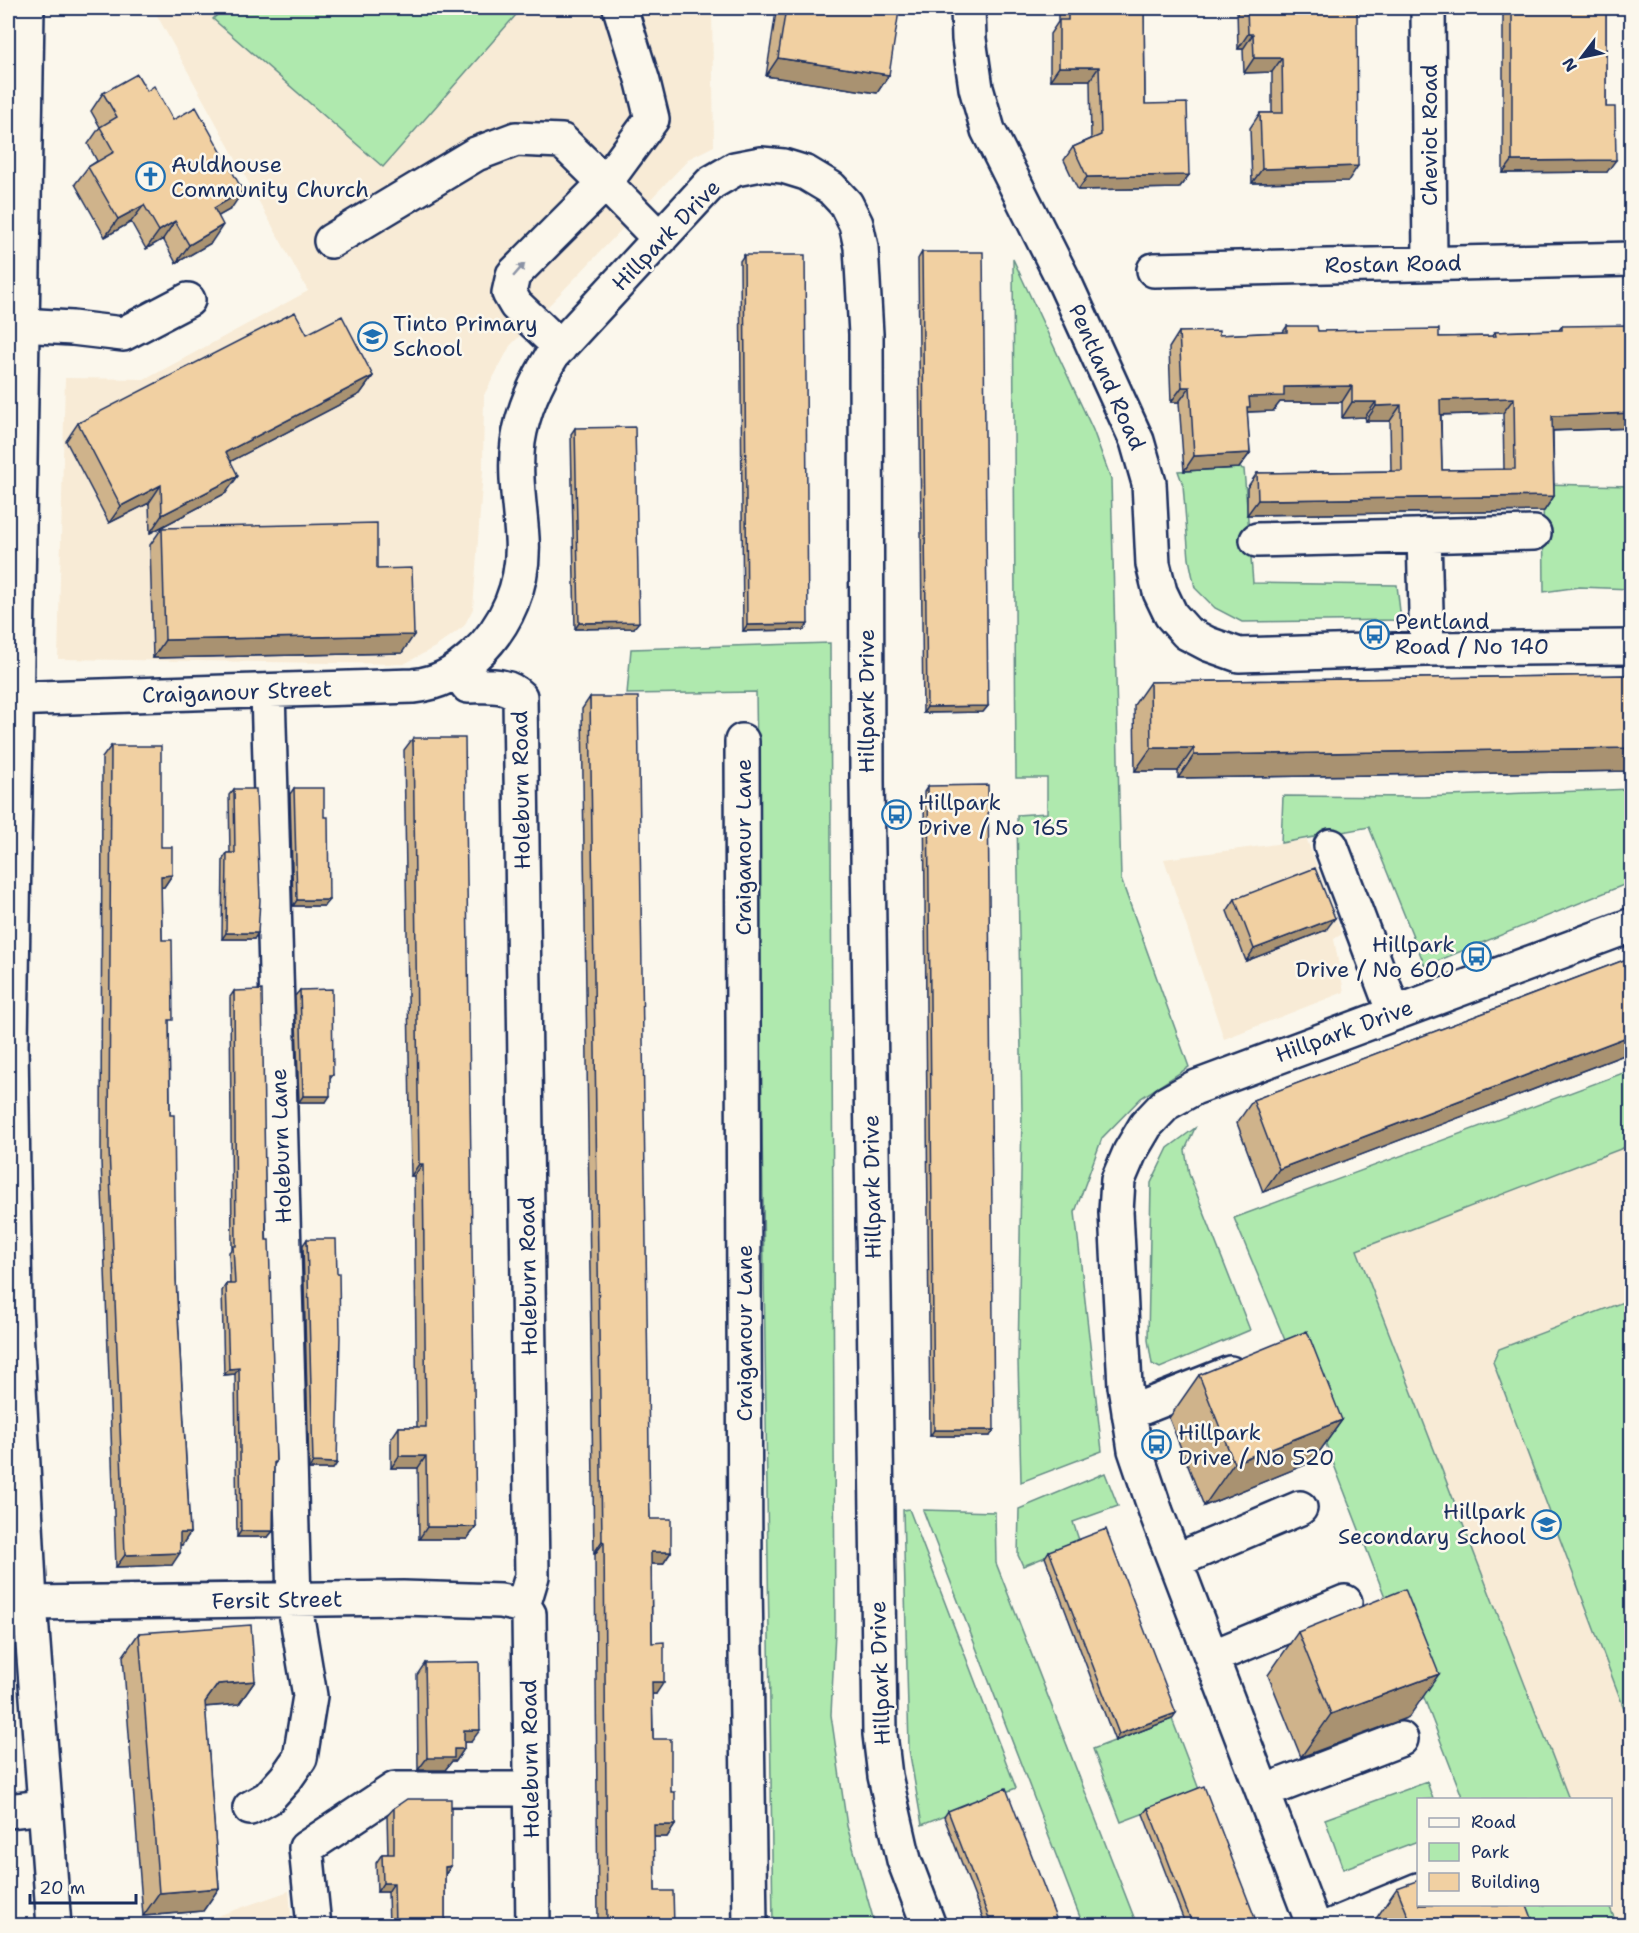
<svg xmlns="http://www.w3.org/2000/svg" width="1639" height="1933" font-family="'Shantell Sans',sans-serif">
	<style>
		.built { fill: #f8ebd6 }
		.green { fill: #afe9ae; stroke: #658c86; stroke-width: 1.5 }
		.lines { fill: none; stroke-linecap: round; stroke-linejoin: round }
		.minor-casing { stroke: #1b2f5e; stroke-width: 38 }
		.major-casing { stroke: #1b2f5e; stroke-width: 38 }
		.minor { stroke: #fbf7ec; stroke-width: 33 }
		.major { stroke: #fbf7ec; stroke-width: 33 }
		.wall { fill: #cfb38b; stroke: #1b2f5e; stroke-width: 1.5; fill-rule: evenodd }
		.shaded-wall { fill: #a99271; stroke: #1b2f5e; stroke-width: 1.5 }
		.building { fill: #f1d0a2; stroke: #1b2f5e; stroke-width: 1.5; fill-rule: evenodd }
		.oneway { fill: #8b93a5 }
		.labels { text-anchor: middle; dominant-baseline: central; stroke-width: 5; stroke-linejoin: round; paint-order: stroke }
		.street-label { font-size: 22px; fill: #1b2f5e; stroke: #fbf7ec }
		.poi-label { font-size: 22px; fill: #1b2f5e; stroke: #fbf7ec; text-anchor: start }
	</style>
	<rect width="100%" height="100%" fill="#fbf7ec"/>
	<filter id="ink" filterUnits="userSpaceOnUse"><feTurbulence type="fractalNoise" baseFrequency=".0167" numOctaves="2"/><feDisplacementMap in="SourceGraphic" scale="12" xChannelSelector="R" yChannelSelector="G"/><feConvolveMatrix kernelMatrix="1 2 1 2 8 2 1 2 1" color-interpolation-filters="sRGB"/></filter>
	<g filter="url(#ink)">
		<!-- built -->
		<path class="built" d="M153,8H712L714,146L690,158L510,346L484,395L483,471L473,609L464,626L437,646L404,664L58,659L65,378L146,379L308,291Z
			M1307,840L1342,934L1334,939L1344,992L1224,1039L1164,859Z
			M1631,1145V1925H1617L1609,1905L1610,1800L1569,1799L1357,1249Z
			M289,1891L292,1925H192Z"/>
		<!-- green -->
		<path class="green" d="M224,8H522L383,167L213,19Z
			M1013,259L1093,430L1111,479L1121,879L1189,1067L1141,1098L1102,1138L1075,1212L1102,1451L1021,1482L1018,1361L1022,1113L1017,815L1047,813V778H1016Z
			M1239,468L1244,469L1253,583L1397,585L1401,620L1242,622L1215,608L1195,588L1189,559L1183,485L1178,471Z
			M1543,484L1631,486V589L1579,587L1544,592Z
			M830,643L835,1631L831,1715L847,1826L875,1925H773L756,692L627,694L631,649Z
			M1631,789V882L1425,966L1369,827L1281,843L1283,796L1423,797Z
			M1631,1070V1145L1357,1250L1569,1799H1463L1297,1369L1234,1218Z
			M1195,1128L1185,1150L1189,1174L1250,1330L1160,1368L1152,1364L1148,1340L1151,1183L1168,1148Z
			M1631,1299V1727L1493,1362L1499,1349Z
			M1105,1473L1118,1506L1073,1522L1080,1543L1023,1566L1018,1555L1019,1509Z
			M909,1509L1016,1788L922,1825L909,1749L903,1510Z
			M923,1510L995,1512L996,1563L1137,1925H1083Z
			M1172,1719L1200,1792L1121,1822L1093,1749Z
			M1427,1782L1433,1799L1418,1800V1841L1343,1869L1325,1819Z
			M1504,1905H1609L1617,1925H1512Z"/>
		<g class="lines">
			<defs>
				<path id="minor" d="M968,8L969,39L976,88L988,130L1065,283L1137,441L1149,483L1153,564L1160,592L1171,615L1187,633L1208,644L1239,655L1427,649L1632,647
					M1428,8L1430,263
					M331,241L476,154L516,139L562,141L605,183L652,119L643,82L620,8
					M1154,270L1632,259
					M21,325L72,328L123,334L188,300
					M560,347L516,305L509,293L513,275L605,183L660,239
					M1424,535L1427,649
					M1257,540L1534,533
					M457,671L468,686C487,686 507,683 520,697L532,1576L523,1606L529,1614L533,1926
					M8,699L413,686C440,683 454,674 473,657C507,627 525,583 522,538C520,506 514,475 518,442C523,409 536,382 553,354L711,183L735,169L761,164L783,166L806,173L831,188L846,204L856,224L861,247L866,334L867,781L880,1734L885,1776L904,1860L929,1926
					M742,741L745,1581L750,1926
					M1331,846L1394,1013
					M1129,1413L1230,1373
					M1175,1561L1300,1508
					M30,1603L403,1598L501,1601L523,1606
					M1212,1657L1345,1602
					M1263,1792L1401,1739
					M250,1808L268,1798L286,1778L300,1758L310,1696L294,1600L268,691
					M8,1811L44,1807
					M314,1926L306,1848L395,1789H530
					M1314,1926L1156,1512L1135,1450L1125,1386L1116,1212L1118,1180L1130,1152L1146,1125L1167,1103L1194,1088L1632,925
					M1331,1926L1418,1890"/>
				<path id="major" d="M27,8L11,1045L15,1308L30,1603L54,1926"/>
			</defs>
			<!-- minor casing -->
			<use href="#minor" class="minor-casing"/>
			<!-- major casing -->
			<use href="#major" class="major-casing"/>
			<!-- minor -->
			<use href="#minor" class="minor"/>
			<!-- major -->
			<use href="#major" class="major"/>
		</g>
		<!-- wall -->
		<path class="wall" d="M778,8H875L889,75L877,93L766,76L776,12Z
			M1058,8H1144L1145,104L1189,175L1179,188L1078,190L1064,160L1073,147L1091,139L1090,80H1050V34L1058,22Z
			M1237,8H1357L1348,181L1252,183L1250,128L1260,113H1272V72L1244,73L1243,49H1238Z
			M1503,8H1606V107L1607,172L1503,173Z
			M147,91L173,120L231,209L218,216L211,243L176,263L163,239L146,249L131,222L105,237L75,184L88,167L97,161L88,144L100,127L91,111L103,93Z
			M922,252L988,706L983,712L923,713L918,259Z
			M744,255L804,630L743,631L740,261Z
			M1287,326L1318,331L1439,337L1492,336L1495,332L1559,330L1562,326L1632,428L1553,431L1554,496L1544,511L1247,515V488L1257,473L1391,471L1390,421H1366L1365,417L1342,418V402H1280L1273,411L1247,412L1250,453L1239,468L1184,471L1179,402H1171L1169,348L1179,332L1219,335L1283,332ZM1503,413L1504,470H1442L1441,415Z
			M307,334L373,376L360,394L231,461L226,493L150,533L149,503L109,523L66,441L78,423Z
			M575,428L634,628L575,629L571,434Z
			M162,528L377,569L402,653L153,658L150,545Z
			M1632,675V771L1178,778V771H1135L1134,705L1150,682Z
			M590,697L650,1519L671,1552L663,1564H651L652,1643L656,1694H652L653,1739L671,1792L675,1825L667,1837H654L655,1891L674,1926H598L595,1554L594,1553L582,709Z
			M413,738L476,1527L467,1539H419L418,1468H391V1439L399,1427H417L414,1176H411L404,750Z
			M111,746L161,847L172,875L164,887H161L162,940L169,1026L170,1115L176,1280L190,1533L182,1545H180L172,1565L116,1567L101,1161L102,758Z
			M928,786L990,1436H930L924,792Z
			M294,788L324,906H293L290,794Z
			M234,789L254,939H222L223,859L227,853H230L229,795Z
			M1235,899L1326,930L1246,961L1227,911Z
			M1632,957V1052L1263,1192L1237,1123L1253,1100Z
			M300,990L333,1075L330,1079L326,1102H299L295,996Z
			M234,991L266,1240L276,1462L274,1465L273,1531L268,1537H237L235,1374L224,1375L222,1291L226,1284H230L229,1252L232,1249L230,997Z
			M307,1239L337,1463L333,1469H309L303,1245Z
			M1199,1375L1342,1420L1312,1462L1204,1506L1169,1418Z
			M1049,1551L1172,1719L1115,1741L1045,1557Z
			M1298,1632L1409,1717L1301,1757L1268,1675Z
			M139,1633L255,1681L239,1704L205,1707L219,1888L203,1911L143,1916L123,1656Z
			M425,1663L471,1742H464V1749L456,1761H452L445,1770H418L417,1675Z
			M394,1808L451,1866L445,1875V1926H389L388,1892H377L376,1863L382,1854H388L387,1816Z
			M1148,1808L1258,1926H1186L1143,1814Z
			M948,1811L1059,1926H986L944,1817Z
			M1397,1888L1535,1926H1371Z"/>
		<!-- shaded-wall -->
		<path class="shaded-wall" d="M1248,34H1253L1243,49H1238Z
			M778,58L889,75L877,93L766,76Z
			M1254,58H1282L1272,72L1244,73Z
			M1059,67H1099L1090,80H1050Z
			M1616,160L1607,172L1503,173L1512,161Z
			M1358,166L1348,181L1252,183L1262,169Z
			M1189,175L1179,188L1078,190L1087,177Z
			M243,191L231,209L201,226L214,208Z
			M144,205L131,222L105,237L118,219Z
			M175,221L163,239L146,249L159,231Z
			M223,225L211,243L176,263L189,245Z
			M373,376L360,394L214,470L226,452Z
			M1352,386L1342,402H1280L1273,411L1246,412L1249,397L1284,387Z
			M1182,387H1190L1179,402H1171Z
			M1514,398L1503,413L1430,415L1440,400Z
			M1352,402H1376L1365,417L1342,418Z
			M1401,405L1390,421H1366L1376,406Z
			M1632,413V428L1542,431L1552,416Z
			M1250,453L1239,468L1184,471L1194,456Z
			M238,476L226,493L150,533L162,515Z
			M161,485L149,503L109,523L121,506Z
			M1554,496L1544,511L1247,515L1258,500Z
			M639,622L634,628L575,629L579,623Z
			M808,624L804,630L743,631L747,625Z
			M414,635L402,653L153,658L165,640Z
			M988,706L983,712L923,713L927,707Z
			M1151,748H1194L1178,771H1135Z
			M1632,748V771L1178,778L1194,755Z
			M172,875L164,887L153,888L161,876Z
			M297,900H329L324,906H293Z
			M1335,918L1326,930L1246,961L1254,949Z
			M226,933H258L254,939H222Z
			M1632,1035V1052L1263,1192L1279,1169Z
			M303,1096H330L326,1102H299Z
			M419,1164H423L414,1176H411Z
			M239,1368L235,1374L224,1375L229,1369Z
			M1342,1420L1312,1462L1204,1506L1234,1463Z
			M934,1430H994L990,1436H930Z
			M399,1456H426L418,1468H391Z
			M313,1462L337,1463L333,1469H309Z
			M427,1527H476L467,1539H419Z
			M241,1531H273L268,1537H237Z
			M180,1533H190L182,1545H172Z
			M602,1541L604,1542L595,1554L594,1553Z
			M651,1552H671L663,1564H643Z
			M180,1553L172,1565L116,1567L125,1555Z
			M1439,1674L1409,1717L1301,1757L1331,1714Z
			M255,1681L239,1704L202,1707L205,1702L218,1684Z
			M652,1682H664L656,1694H644Z
			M1176,1713L1172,1719L1115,1741L1119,1734Z
			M464,1730H480L471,1742H455Z
			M454,1749H464L456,1761H452L445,1770H418L427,1758Z
			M654,1825H675L667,1837H646Z
			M451,1866L445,1875H439L445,1867Z
			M383,1883H394L388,1892H377Z
			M219,1888L203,1911L143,1916L159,1893Z"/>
		<!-- building -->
		<path class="building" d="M786,8H875L899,11L889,75L778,58Z
			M1068,8H1144L1145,104L1187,103L1189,175L1087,177L1073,147L1101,135L1099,67H1059V20H1068Z
			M1247,8H1357L1358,166L1262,169L1260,113H1283L1282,58H1254L1253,34H1248Z
			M1512,8H1606V107H1615L1616,160L1512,161Z
			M137,74L147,91L154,86L173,120L196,107L243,191L214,208L223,225L189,245L175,221L159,231L144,205L118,219L88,167L114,152L100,127L117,117L103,93Z
			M922,252H983L988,706L927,707Z
			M744,255H805L808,624L747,625Z
			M295,312L307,334L342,316L373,376L226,452L238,476L162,515L161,485L121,506L78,423Z
			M1632,325V413L1552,416L1554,496L1258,500L1257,473L1402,471L1401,405L1376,406V402H1352V386L1284,387V396L1249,397L1250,407H1247L1250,453L1194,456L1190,387H1182L1179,332L1219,331V335L1287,332V326H1317L1318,331L1439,329V337L1496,336L1495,332L1562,330V326ZM1514,398L1515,469L1442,470L1440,400Z
			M635,427L639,622L579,623L575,428Z
			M377,523V569L412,568L414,635L165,640L162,528Z
			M1632,675V748L1194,755V748H1151L1150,682Z
			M590,697H638L650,1519H671V1552H651L652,1643L664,1642V1682H652L653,1739H671V1792H675V1825H654L655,1891H673L674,1926H607L604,1542L602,1541Z
			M413,738H465L476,1527H427L426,1456H399V1427H426L423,1164H419Z
			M111,746H161V847H172V875L161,876L162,940H172L173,1020H169L170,1115H174L176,1280L190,1533H180V1553L125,1555L109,1148Z
			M988,785L994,1430H934L928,786Z
			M294,788H324V817H328L329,900H297Z
			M234,789H256L260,900L258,933H226L227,853H235Z
			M1315,868L1335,918L1254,949L1235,899Z
			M1632,957V1035L1279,1169L1253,1100Z
			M332,989L333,1075H330V1096H303L300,990Z
			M262,990L266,1240H269L276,1462H274L273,1531H241L239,1368L229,1369L226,1284H235L233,1246H236L234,991Z
			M307,1239H336L337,1273H339L340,1337L337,1463L313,1462Z
			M1307,1331L1342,1420L1234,1463L1199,1375Z
			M1106,1529L1176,1713L1119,1734L1049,1551Z
			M1405,1589L1439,1674L1331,1714L1298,1632Z
			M251,1625L255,1681L218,1684L205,1702L219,1888L159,1893L139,1633Z
			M479,1662L480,1730H464V1749H454V1758H427L425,1663Z
			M1204,1786L1258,1926H1193L1148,1808Z
			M1006,1788L1059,1926H992L948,1811Z
			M407,1799H451V1866L445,1867V1926H395L394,1883H383L382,1854H394V1808Z
			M1419,1880V1905H1527L1535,1926H1412L1397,1888Z"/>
		<!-- one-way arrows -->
		<defs><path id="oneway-solid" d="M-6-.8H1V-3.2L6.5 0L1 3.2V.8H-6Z" transform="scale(1.5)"/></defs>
		<use class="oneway" href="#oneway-solid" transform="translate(519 270) rotate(-49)"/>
	</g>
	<!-- icons -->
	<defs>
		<symbol id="church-ring" viewBox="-11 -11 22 22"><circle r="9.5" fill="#fbf7ec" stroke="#1f6fb2" stroke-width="1.5"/><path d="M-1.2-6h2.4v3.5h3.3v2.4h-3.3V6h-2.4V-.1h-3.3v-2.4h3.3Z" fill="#1f6fb2"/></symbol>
		<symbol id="school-ring" viewBox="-11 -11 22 22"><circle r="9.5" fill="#fbf7ec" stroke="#1f6fb2" stroke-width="1.5"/><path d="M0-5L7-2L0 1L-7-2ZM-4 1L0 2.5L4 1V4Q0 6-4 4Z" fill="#1f6fb2"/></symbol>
		<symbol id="bus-ring" viewBox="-11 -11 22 22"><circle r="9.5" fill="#fbf7ec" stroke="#1f6fb2" stroke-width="1.5"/><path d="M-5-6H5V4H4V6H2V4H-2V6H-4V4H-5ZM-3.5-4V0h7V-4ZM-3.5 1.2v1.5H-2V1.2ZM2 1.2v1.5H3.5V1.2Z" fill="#1f6fb2"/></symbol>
	</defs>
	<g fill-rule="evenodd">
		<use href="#church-ring" x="134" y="160" width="33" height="33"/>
		<use href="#school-ring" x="356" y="320" width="33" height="33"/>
		<use href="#bus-ring" x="1358" y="618" width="33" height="33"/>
		<use href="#bus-ring" x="880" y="798" width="33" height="33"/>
		<use href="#bus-ring" x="1460" y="940" width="33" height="33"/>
		<use href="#bus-ring" x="1140" y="1428" width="33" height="33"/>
		<use href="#school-ring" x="1530" y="1508" width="33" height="33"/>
	</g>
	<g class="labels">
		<!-- street labels -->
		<g class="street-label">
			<text transform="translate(1429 135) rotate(-90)">Cheviot Road</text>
			<text transform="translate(666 235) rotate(-46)">Hillpark Drive</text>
			<text transform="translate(1393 264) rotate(-1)">Rostan Road</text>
			<text transform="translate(1107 377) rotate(66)">Pentland Road</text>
			<text transform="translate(237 692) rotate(-2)">Craiganour Street</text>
			<text transform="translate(866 701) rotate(-90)">Hillpark Drive</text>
			<text transform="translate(521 790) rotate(-91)">Holeburn Road</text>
			<text transform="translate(743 847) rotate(-90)">Craiganour Lane</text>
			<text transform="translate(1344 1031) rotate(-20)">Hillpark Drive</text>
			<text transform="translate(281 1146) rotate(-92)">Holeburn Lane</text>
			<text transform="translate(872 1187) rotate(-91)">Hillpark Drive</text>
			<text transform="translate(528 1276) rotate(-91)">Holeburn Road</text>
			<text transform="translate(744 1333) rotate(-90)">Craiganour Lane</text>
			<text transform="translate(277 1600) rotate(-1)">Fersit Street</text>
			<text transform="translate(880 1673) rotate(-92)">Hillpark Drive</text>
			<text transform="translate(530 1759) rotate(-91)">Holeburn Road</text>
		</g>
		<!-- poi labels -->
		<g class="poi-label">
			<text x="171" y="164">Auldhouse<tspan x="171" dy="25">Community Church</tspan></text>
			<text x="393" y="323">Tinto Primary<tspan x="393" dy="25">School</tspan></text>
			<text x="1395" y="621">Pentland<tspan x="1395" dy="25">Road / No 140</tspan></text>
			<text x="918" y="802">Hillpark<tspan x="918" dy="25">Drive / No 165</tspan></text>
			<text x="1455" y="944" text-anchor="end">Hillpark<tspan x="1455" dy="25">Drive / No 600</tspan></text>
			<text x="1178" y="1432">Hillpark<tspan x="1178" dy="25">Drive / No 520</tspan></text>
			<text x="1526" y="1511" text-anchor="end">Hillpark<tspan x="1526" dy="25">Secondary School</tspan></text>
		</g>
	</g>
	<!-- margin -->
	<rect width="1639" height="1933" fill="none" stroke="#fbf7ec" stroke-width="30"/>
	<rect x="15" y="15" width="1609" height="1903" fill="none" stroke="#1b2f5e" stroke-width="2" filter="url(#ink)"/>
	<!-- legend -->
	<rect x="1417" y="1798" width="195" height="108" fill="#fbf7ec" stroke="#a1a7b3" stroke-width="1.5"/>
	<rect x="1429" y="1818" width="30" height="9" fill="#fbf7ec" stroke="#a1a7b3" stroke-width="1.5"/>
	<text x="1471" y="1828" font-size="18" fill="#1b2f5e">Road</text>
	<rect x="1429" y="1843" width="30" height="18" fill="#afe9ae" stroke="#a1a7b3" stroke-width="1.5"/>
	<text x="1471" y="1858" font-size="18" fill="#1b2f5e">Park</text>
	<rect x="1429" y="1873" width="30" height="18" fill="#f1d0a2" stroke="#a1a7b3" stroke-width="1.5"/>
	<text x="1471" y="1888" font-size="18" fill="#1b2f5e">Building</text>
	<!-- north arrow -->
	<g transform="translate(1582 57) rotate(238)" stroke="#fbf7ec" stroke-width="4.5" paint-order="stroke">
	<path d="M0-4.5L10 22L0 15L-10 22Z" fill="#1b2f5e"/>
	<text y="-9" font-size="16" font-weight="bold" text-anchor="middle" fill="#1b2f5e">N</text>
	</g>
	<!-- scale -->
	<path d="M30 1894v9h106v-9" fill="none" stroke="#1b2f5e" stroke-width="3"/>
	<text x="39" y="1894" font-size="18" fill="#1b2f5e" stroke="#fbf7ec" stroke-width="4.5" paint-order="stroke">20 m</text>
</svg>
